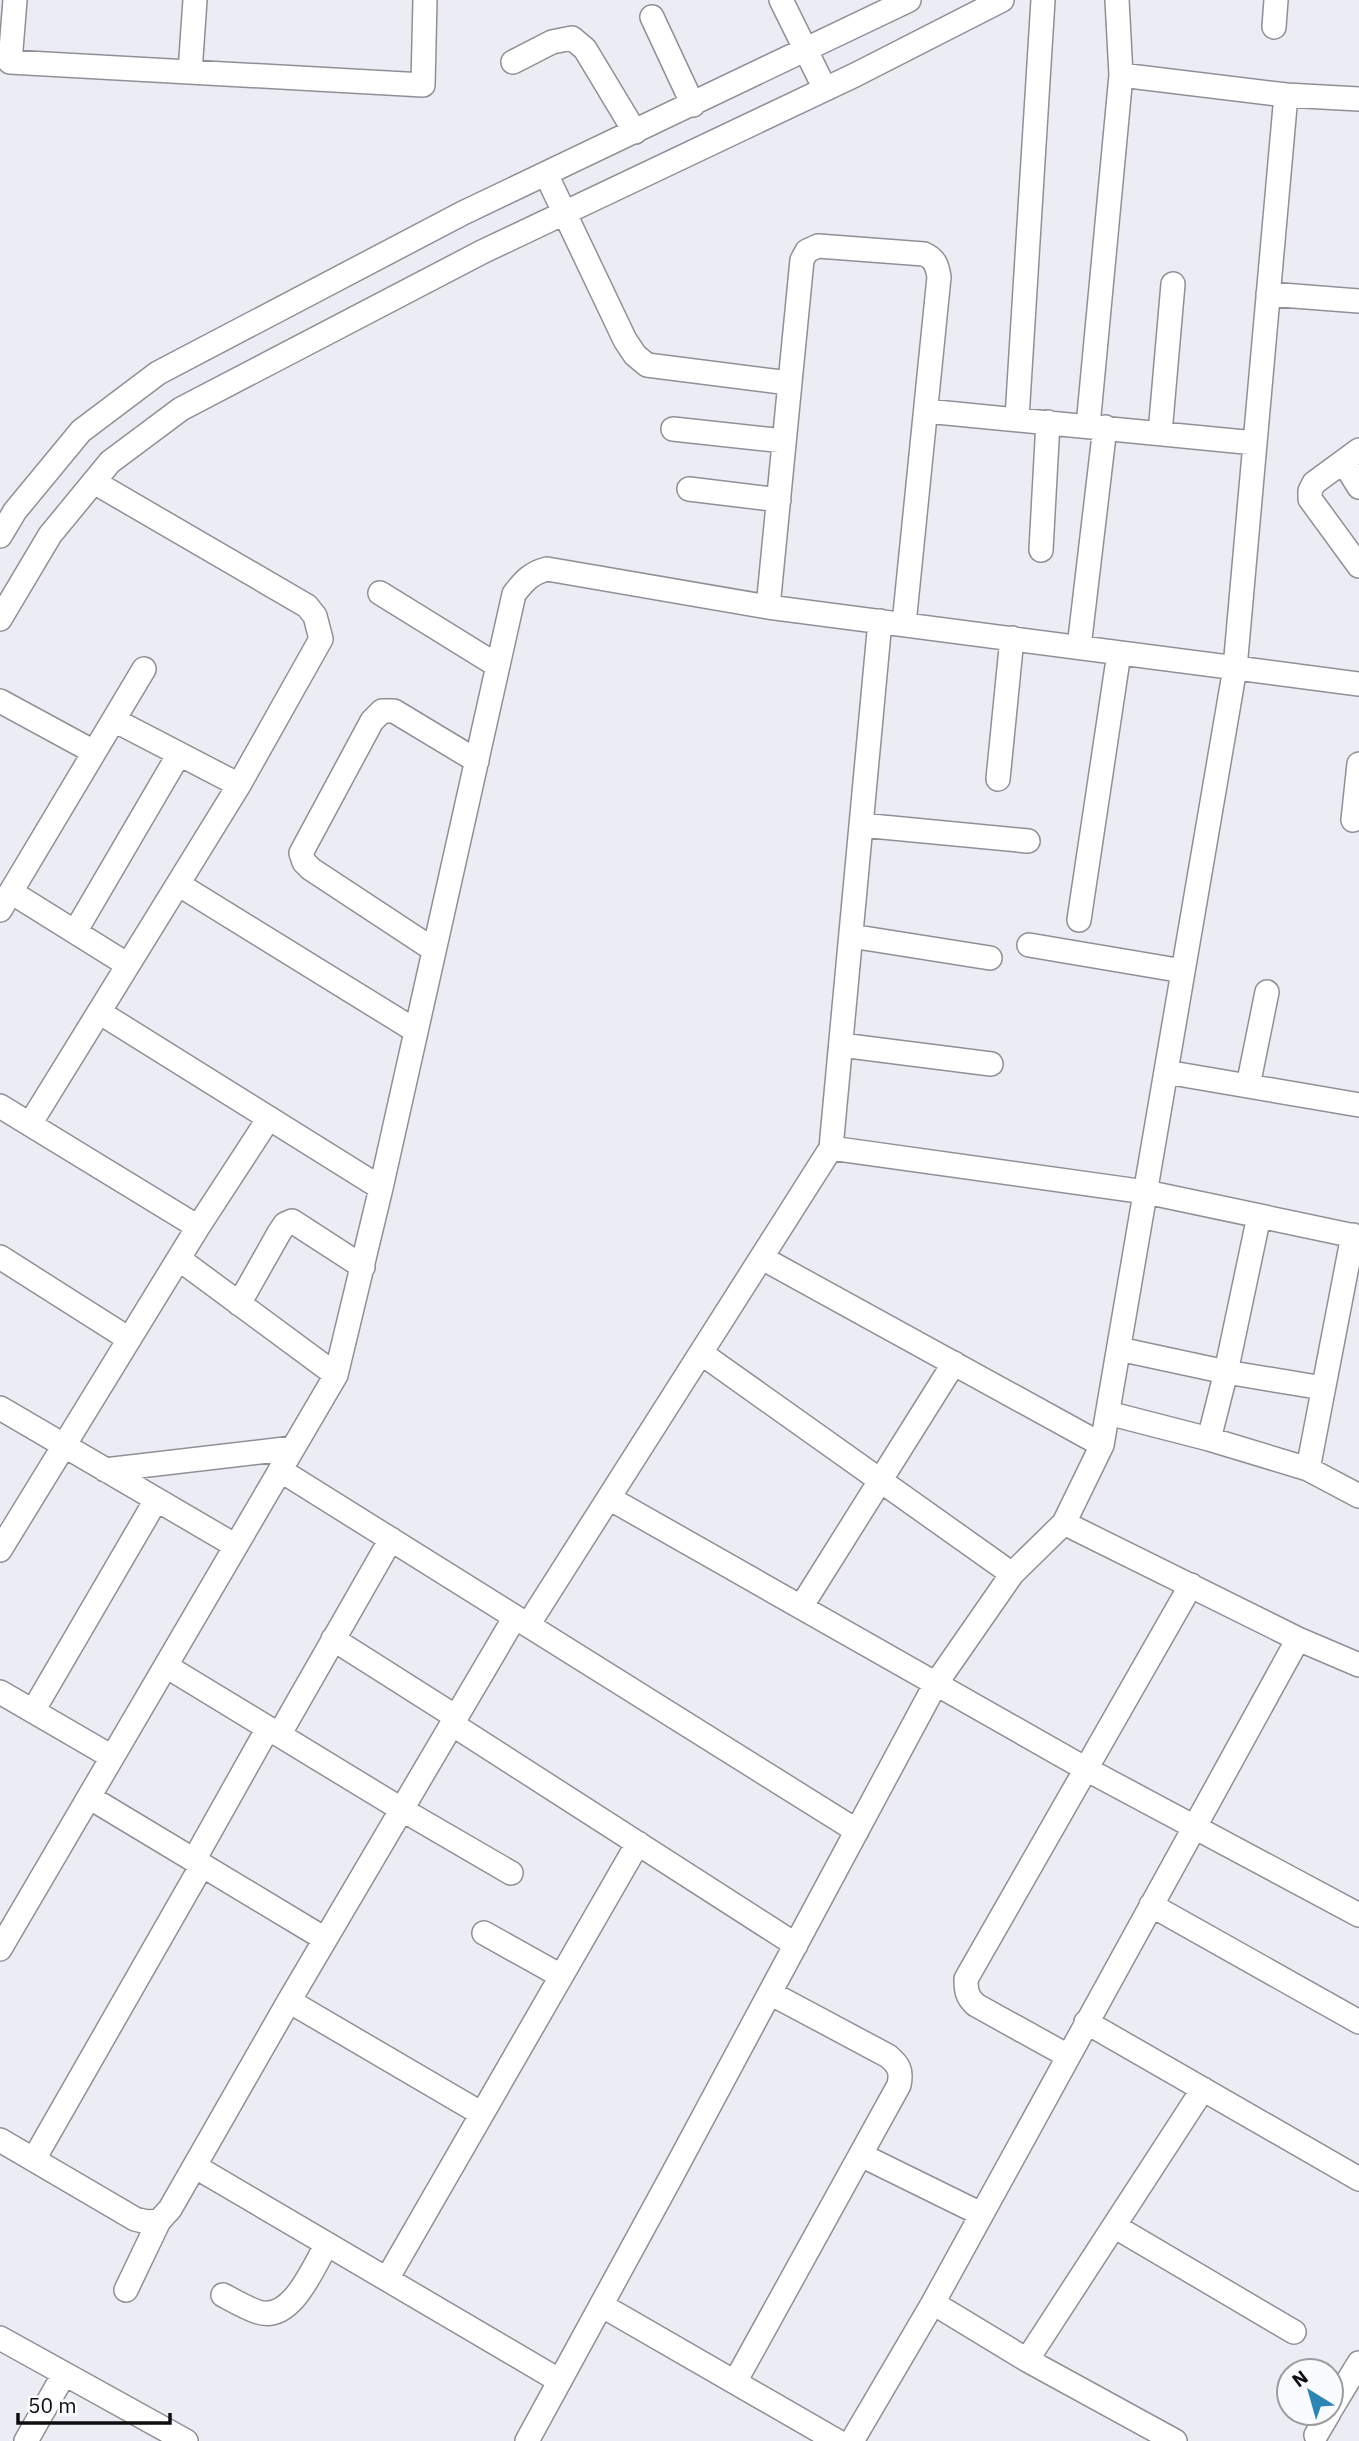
<svg xmlns="http://www.w3.org/2000/svg" width="1359" height="2441" font-family="'IBM Plex Sans',sans-serif">
	<style>
		.lines { fill: none; stroke-linecap: round; stroke-linejoin: round }
		.minor-casing { stroke: #8f9097; stroke-width: 26 }
		.minor { stroke: #fff; stroke-width: 23 }
	</style>
	<rect width="100%" height="100%" fill="#ecedf4"/>
	<g class="lines">
		<defs>
			<path id="minor" d="M15,0L10,62L423,85L425,0
				M781,0L825,89
				M652,17L693,105
				M1274,27L1276,0
				M513,62L552,42L572,38L585,49L635,132
				M190,72L195,0
				M1121,75L1286,95
				M546,174L625,340L635,355L647,365L789,383
				M1268,294L1359,301
				M926,411L1255,443
				M1017,418L1043,0
				M1088,426L1121,75L1117,0
				M673,429L784,441
				M1160,433L1173,284
				M1359,450L1314,483L1310,491V499L1359,566
				M1344,463L1359,487
				M689,489L779,500
				M0,536L15,511L81,431L158,373L463,213L909,0
				M1041,550L1048,422
				M380,593L498,666
				M768,607L802,260L807,251L818,246L924,254C935,259 937,265 939,277L904,624
				M0,619L50,535L110,462L181,409L482,252L855,75L1002,0
				M1079,647L1105,427
				M0,701L94,752
				M114,720L239,785
				M998,779L1012,638
				M1353,820L1359,764
				M861,825L1028,841
				M178,884L416,1031
				M11,892L128,965
				M0,910L144,669
				M1079,920L1119,653
				M75,932L179,754
				M851,936L990,958
				M1029,945L1183,971
				M434,950L311,869L304,862L301,853L372,721L382,711H394L477,761
				M99,1012L381,1188
				M841,1045L991,1064
				M1166,1072L1359,1105
				M1248,1086L1267,992
				M0,1106L198,1227
				M30,1124L239,785L321,639L315,616L307,606L94,482
				M831,1148L1146,1192L1359,1237
				M0,1257L129,1339
				M762,1258L1102,1445
				M179,1259L336,1375
				M239,1304L279,1233L285,1224L292,1221L363,1267
				M1119,1349L1226,1372L1323,1388
				M701,1353L1012,1574
				M0,1408L236,1546
				M1108,1413L1209,1439L1308,1469L1359,1496
				M1209,1439L1226,1372L1259,1216
				M1308,1469L1353,1235
				M105,1470L293,1448
				M280,1470L857,1831
				M609,1498L1086,1769L1359,1915
				M1064,1523L1298,1639L1359,1665
				M0,1550L198,1227L269,1118
				M801,1607L954,1363
				M528,1625L831,1148L880,621
				M333,1639L456,1717
				M166,1666L401,1809L511,1873
				M0,1692L112,1757
				M33,1711L156,1500
				M452,1724L796,1945
				M279,1735L391,1539
				M89,1797L325,1939
				M194,1860L268,1728
				M1151,1905L1359,2022
				M484,1933L561,1976
				M0,1949L336,1375L381,1188L514,594C524,581 531,573 547,569L768,607L1359,684
				M289,2001L482,2114
				M1086,2022L1359,2179
				M1068,2056L976,2005C967,1997 966,1991 966,1979L1191,1585
				M0,2140L135,2219L147,2222L159,2221L170,2209L289,2001L515,1617
				M861,2155L981,2214
				M34,2159L202,1865
				M196,2167L560,2381
				M1114,2226L1294,2332
				M387,2279L638,1843
				M126,2290L159,2221
				M223,2295C234,2301 246,2308 258,2312C292,2323 313,2267 327,2244
				M933,2303L1027,2360L1175,2441
				M601,2305L837,2441
				M0,2338L186,2441
				M1027,2360L1203,2089
				M735,2382L899,2085C902,2071 899,2065 888,2056L770,1993
				M1331,2409L1359,2363
				M1316,2435L1329,2413
				M26,2441L64,2374
				M527,2441L670,2179L935,1685L1012,1574L1064,1523L1102,1445L1235,668L1286,95L1359,99
				M852,2441L933,2303L1298,1639"/>
		</defs>
		<!-- minor casing -->
		<use href="#minor" class="minor-casing"/>
		<!-- minor -->
		<use href="#minor" class="minor"/>
	</g>
	<!-- north arrow -->
	<g transform="translate(1310 2392) rotate(323)"><circle r="33" fill="#fafbff" stroke="#9c9da0" stroke-width="2"/>
	<path d="M0-5L12 26L0 18L-12 26Z" fill="#2c86b4"/>
	<text y="-10" font-size="19" font-weight="bold" text-anchor="middle" fill="#0f0f11">N</text>
	</g>
	<!-- scale -->
	<path d="M18 2413v10h152v-10" fill="none" stroke="#0f0f11" stroke-width="3.5"/>
	<text x="28" y="2413" font-size="21" fill="#0f0f11" stroke="#fafbff" stroke-width="5" paint-order="stroke">50 m</text>
</svg>
